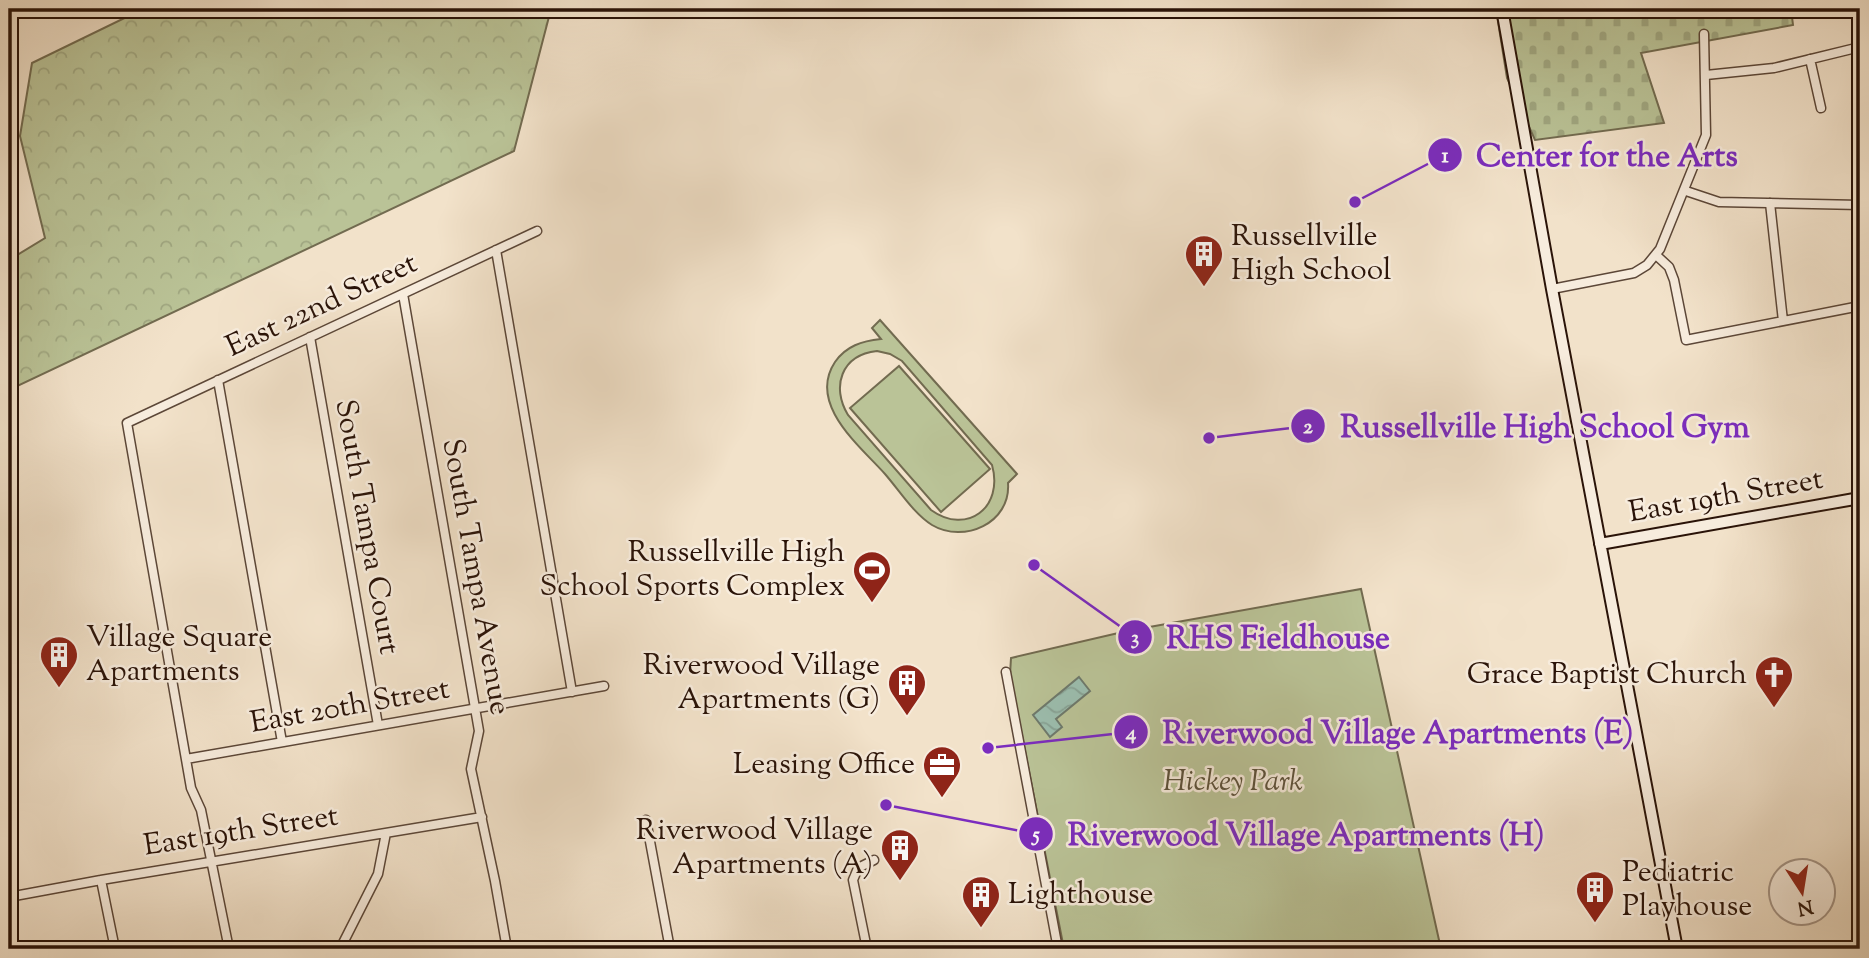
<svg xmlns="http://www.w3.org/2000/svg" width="1869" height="958" font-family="'Sorts Mill Goudy',serif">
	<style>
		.green { fill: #bac397; stroke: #726b50; stroke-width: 2; fill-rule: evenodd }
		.forest { fill: url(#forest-crowns); stroke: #726b50; stroke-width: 2 }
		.cemetery { fill: url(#cemetery-stones); stroke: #726b50; stroke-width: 2 }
		.water { fill: url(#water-waves); stroke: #6e7a6d; stroke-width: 2 }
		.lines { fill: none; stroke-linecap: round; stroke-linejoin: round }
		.street-casing { stroke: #5c4738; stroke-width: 11 }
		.secondary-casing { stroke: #2a1308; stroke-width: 14 }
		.street { stroke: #f7ecdd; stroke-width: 8 }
		.secondary { stroke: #f7ecdd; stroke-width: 10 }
		.labels { text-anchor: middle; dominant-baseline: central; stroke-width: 5; stroke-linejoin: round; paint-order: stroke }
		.poi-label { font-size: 30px; fill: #2a1308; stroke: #f7ecdd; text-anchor: end }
		.street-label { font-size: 30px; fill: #2a1308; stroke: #f7ecdd }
		.park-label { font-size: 30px; font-style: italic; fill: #5c513a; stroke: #f7ecdd }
		.leader { fill: none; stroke: #7b2cbf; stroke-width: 2.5 }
		.callout-dot { fill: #7b2cbf; stroke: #f7ecdd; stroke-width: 2.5 }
		.mark-label { font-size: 21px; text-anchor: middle; font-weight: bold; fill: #fff }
		.callout-label { font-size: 32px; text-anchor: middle; font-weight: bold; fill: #7b2cbf; stroke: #f7ecdd; stroke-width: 5; stroke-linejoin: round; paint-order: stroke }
	</style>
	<defs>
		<pattern id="forest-crowns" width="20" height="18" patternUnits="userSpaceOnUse" patternTransform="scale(1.75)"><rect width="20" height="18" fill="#bac397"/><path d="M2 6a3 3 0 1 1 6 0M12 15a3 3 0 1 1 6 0" fill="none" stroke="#a0a781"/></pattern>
		<pattern id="cemetery-stones" width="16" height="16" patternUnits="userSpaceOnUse" patternTransform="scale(1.75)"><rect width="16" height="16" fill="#bac397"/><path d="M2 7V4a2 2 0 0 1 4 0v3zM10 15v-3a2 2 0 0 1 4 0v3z" fill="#a0a781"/></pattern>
		<pattern id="water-waves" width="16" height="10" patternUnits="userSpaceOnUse" patternTransform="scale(1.75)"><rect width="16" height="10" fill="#9cbfb0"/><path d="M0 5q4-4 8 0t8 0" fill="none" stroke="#87a396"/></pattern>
	</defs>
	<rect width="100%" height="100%" fill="#f2e2ca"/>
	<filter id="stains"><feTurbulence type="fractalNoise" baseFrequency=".00286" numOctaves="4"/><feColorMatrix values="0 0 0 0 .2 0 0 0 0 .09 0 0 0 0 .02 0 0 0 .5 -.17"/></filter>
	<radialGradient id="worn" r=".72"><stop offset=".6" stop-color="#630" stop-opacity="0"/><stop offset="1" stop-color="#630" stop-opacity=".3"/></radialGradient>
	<!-- green -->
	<path class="green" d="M880,320L1017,474L1008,483C1011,523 964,544 932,525C914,514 899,490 885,474C860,446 807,404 835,362C846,346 862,341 881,339L872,328ZM877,351L890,354L902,361L992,465C1004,507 967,536 931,510L848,415C831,387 841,355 877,351Z
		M899,366L990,469L941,512L850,408Z
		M1361,589L1441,949H1064L1010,675L1011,658L1127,631Z"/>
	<!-- forest -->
	<path class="forest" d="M143,9H551L514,151L9,390V260L45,238L20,136L32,63Z"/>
	<!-- cemetery -->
	<path class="cemetery" d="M1496,9H1791L1793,25L1641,53L1664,123L1535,140L1507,78Z"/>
	<!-- water -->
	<path class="water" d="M1079,677L1090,691L1056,719L1062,727L1050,737L1033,715Z"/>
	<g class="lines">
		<defs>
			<path id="street" d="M1810,59L1821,108
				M1706,75L1774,68L1860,47
				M1686,191L1719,202L1860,205
				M1770,203L1783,321
				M496,250L572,692
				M1656,255L1669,267L1674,280L1686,340L1860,306
				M1552,289L1634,273L1647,265L1660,249L1706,135L1704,34
				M403,294L479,731L471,769L495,881L507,949
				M310,337L378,725
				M218,380L282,742
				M1006,672L1058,949
				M186,759L604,686
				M646,820L670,949
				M101,880L115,949
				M9,897L101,880L482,817
				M229,949L201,810L191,788L127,423L537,231
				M340,949L378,874L386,833
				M867,949L853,880L858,868L874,860"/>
			<path id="secondary" d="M1502,9L1552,289L1677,949
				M1600,544L1860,498"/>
		</defs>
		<!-- street casing -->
		<use href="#street" class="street-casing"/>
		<!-- secondary casing -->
		<use href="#secondary" class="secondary-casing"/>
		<!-- street -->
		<use href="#street" class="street"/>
		<!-- secondary -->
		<use href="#secondary" class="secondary"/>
	</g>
	<!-- icons -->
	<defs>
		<symbol id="building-pin" viewBox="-11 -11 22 30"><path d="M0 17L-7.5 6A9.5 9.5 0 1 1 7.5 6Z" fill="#8f2418" stroke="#f7ecdd"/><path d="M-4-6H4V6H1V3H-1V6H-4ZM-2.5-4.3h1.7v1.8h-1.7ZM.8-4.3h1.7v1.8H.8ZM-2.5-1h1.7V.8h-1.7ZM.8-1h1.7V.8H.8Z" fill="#fff"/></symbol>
		<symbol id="stadium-pin" viewBox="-11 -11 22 30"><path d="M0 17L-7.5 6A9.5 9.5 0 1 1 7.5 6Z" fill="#8f2418" stroke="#f7ecdd"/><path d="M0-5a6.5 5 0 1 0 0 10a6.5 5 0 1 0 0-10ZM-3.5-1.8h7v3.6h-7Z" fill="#fff"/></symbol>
		<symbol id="church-pin" viewBox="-11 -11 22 30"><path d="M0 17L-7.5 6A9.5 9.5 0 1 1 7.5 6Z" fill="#8f2418" stroke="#f7ecdd"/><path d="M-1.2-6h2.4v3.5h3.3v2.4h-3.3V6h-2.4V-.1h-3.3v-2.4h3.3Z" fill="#fff"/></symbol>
		<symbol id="office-pin" viewBox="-11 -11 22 30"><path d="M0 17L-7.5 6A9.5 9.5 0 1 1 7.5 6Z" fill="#8f2418" stroke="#f7ecdd"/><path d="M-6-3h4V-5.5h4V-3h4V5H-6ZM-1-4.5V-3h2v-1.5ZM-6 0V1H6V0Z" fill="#fff"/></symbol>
	</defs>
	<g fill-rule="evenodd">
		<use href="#building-pin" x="1182" y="232" width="44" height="60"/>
		<use href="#stadium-pin" x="850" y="548" width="44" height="60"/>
		<use href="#building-pin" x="37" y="633" width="44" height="60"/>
		<use href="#church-pin" x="1752" y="653" width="44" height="60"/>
		<use href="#building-pin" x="885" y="661" width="44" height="60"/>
		<use href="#office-pin" x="920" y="743" width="44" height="60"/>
		<use href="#building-pin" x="878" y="826" width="44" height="60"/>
		<use href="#building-pin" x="1573" y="868" width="44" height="60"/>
		<use href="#building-pin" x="959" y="873" width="44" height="60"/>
	</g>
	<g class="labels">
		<!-- poi labels -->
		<g class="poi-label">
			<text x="1231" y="237" text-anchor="start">Russellville<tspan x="1231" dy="34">High School</tspan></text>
			<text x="845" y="553">Russellville High<tspan x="845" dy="34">School Sports Complex</tspan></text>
			<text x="86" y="638" text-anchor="start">Village Square<tspan x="86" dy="34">Apartments</tspan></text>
			<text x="880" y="666">Riverwood Village<tspan x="880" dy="34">Apartments (G)</tspan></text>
			<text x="1747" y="675">Grace Baptist Church</text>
			<text x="915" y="765">Leasing Office</text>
			<text x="873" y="831">Riverwood Village<tspan x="873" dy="34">Apartments (A)</tspan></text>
			<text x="1622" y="873" text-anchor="start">Pediatric<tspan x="1622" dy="34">Playhouse</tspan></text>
			<text x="1008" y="895" text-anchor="start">Lighthouse</text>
		</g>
		<!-- street labels -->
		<g class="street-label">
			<text transform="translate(322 306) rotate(-25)">East 22nd Street</text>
			<text transform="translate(1726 497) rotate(-10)">East 19th Street</text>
			<text transform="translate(366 527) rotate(80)">South Tampa Court</text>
			<text transform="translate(475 577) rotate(80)">South Tampa Avenue</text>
			<text transform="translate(350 707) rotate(-10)">East 20th Street</text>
			<text transform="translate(241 832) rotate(-9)">East 19th Street</text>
		</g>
		<!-- park labels -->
		<g class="park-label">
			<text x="1233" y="782">Hickey Park</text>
		</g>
	</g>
	<!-- callouts -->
	<path class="leader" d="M1355 202L1445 155M1209 438L1308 426M1034 565L1135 637M988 748L1131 732M886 805L1036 834"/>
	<g class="callout-dot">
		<circle cx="1355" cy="202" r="7"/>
		<circle cx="1209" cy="438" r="7"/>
		<circle cx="1034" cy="565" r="7"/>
		<circle cx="988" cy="748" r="7"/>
		<circle cx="886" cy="805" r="7"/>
		<circle cx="1445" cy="155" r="18"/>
		<circle cx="1308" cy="426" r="18"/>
		<circle cx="1135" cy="637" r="18"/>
		<circle cx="1131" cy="732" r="18"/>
		<circle cx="1036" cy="834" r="18"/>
	</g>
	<g class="mark-label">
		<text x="1445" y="162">1</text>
		<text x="1308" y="433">2</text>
		<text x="1135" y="644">3</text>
		<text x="1131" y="739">4</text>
		<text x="1036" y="841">5</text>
	</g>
	<g class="callout-label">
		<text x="1607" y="166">Center for the Arts</text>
		<text x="1545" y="437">Russellville High School Gym</text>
		<text x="1278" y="648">RHS Fieldhouse</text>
		<text x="1398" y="743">Riverwood Village Apartments (E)</text>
		<text x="1306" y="845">Riverwood Village Apartments (H)</text>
	</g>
	<!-- margin -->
	<rect width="1869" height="958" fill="none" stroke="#f2e2ca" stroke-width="35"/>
	<rect x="10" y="10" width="1848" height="937" fill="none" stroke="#2a1308" stroke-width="3.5"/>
	<rect x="18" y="18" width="1834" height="923" fill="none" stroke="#2a1308" stroke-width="2"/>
	<!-- north arrow -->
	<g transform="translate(1802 892) rotate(168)"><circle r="33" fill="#f7ecdd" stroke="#a59588" stroke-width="2"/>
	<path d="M0-5L12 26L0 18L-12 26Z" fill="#8f2418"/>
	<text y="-10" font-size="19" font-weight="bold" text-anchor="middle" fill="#2a1308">N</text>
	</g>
	<rect width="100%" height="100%" filter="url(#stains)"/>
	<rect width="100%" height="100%" fill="url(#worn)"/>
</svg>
